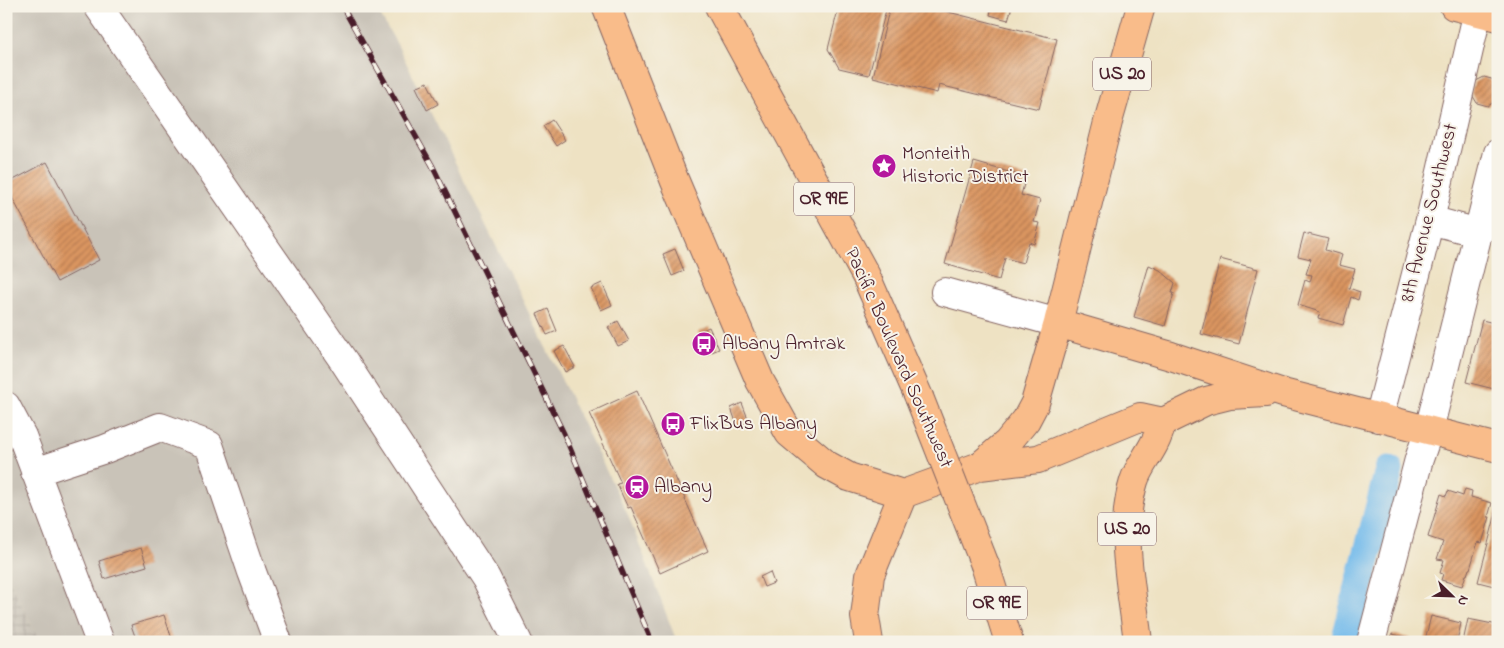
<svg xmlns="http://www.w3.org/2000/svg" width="1504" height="648" font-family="'Indie Flower',sans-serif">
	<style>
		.industrial { fill: url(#industrial-grid) }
		.railway { fill: #c9c3b8 }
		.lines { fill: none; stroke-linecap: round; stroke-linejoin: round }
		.canal { stroke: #74bbeb; stroke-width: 29 }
		.building { fill: url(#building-hatch) }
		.minor-casing { stroke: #836360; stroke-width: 30 }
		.highway-casing { stroke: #836360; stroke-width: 30 }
		.minor { stroke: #fff; stroke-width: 28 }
		.highway { stroke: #f9bc8a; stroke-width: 28 }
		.rail-casing { stroke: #4a1f2b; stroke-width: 5.5 }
		.rail { stroke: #f7f3e8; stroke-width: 4; stroke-dasharray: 11; stroke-linecap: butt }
		.highway-bridge-casing { stroke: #836360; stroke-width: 30; stroke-linecap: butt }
		.highway-bridge { stroke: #f9bc8a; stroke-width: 28 }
		.labels { text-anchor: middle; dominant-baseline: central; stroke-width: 4; stroke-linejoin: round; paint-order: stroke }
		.shield { fill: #f7f3e8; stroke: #7e5f64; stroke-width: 1 }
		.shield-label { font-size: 19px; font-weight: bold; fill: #4a1f2b }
		.poi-label { font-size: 20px; fill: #4a1f2b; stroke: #f7f3e8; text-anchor: start }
		.street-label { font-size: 20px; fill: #4a1f2b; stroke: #f7f3e8 }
	</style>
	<defs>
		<pattern id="industrial-grid" width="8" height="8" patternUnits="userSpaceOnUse" patternTransform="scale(1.25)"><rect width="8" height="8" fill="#c9c3b8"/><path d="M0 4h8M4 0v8" fill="none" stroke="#aea79e"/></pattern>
		<pattern id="building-hatch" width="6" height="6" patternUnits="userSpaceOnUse" patternTransform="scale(1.25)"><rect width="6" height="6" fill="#da9560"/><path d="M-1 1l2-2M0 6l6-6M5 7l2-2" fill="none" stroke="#b3794f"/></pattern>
	</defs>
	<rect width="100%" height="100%" fill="#f7f3e8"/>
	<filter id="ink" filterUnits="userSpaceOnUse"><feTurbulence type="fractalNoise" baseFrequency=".02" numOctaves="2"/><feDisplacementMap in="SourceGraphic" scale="10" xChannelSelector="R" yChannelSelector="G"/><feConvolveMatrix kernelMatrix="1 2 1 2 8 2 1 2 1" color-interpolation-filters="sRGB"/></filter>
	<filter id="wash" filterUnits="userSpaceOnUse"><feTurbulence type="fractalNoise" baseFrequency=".0096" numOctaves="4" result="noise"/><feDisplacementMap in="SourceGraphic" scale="20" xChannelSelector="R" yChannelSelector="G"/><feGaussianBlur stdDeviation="1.12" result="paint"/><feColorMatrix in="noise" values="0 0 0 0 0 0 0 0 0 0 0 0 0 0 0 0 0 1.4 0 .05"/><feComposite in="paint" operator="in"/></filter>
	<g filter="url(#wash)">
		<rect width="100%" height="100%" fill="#eee2c3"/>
		<!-- industrial -->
		<path class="industrial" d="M6,573L40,642H6Z"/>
		<!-- railway -->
		<path class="railway" d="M6,6H375L398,46L628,515L677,642H40L6,573Z"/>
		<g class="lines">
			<!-- canal -->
			<path class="canal" d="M1345,642L1389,470"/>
		</g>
		<g id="blocks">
			<!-- building -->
			<path class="building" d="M839,6H887L869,75L839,68L828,49Z
				M890,6H924L1057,39L1039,109L939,85L937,93L873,77Z
				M992,6L1012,7L1008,20L990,15Z
				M1484,77L1495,80L1498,84L1497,100L1488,106L1477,103L1471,93L1474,82Z
				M427,82L438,104L427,110L416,87Z
				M552,120L565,140L556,146L543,126Z
				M47,162L99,260L57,282L6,186V184Z
				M974,162L1026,177L1021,195L1040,200L1034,222L1040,223L1034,244L1029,242L1023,263L1005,258L999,280L945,264Z
				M1304,233L1328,239L1325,250L1342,255L1339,265L1355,269L1349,288L1360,292L1358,300L1351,297L1343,325L1318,318L1320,312L1298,305L1305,280L1310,282L1312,275L1306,274L1311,259L1298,256Z
				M675,249L684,271L672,276L663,254Z
				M1220,259L1258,269L1239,344L1201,334Z
				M1149,265L1160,270L1175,283L1172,293H1174L1165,326L1134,317Z
				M602,283L612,305L601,310L591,288Z
				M548,309L557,331L547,335L537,314Z
				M1482,320L1498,324V390L1466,382Z
				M618,321L629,341L618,346L608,327Z
				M709,327L719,349L707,354L698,332Z
				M564,346L575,367L565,372L554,351Z
				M637,391L708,551L660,573L631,507L628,508L617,484L621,483L589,413Z
				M742,403L750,424L738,428L731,408Z
				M1465,489L1472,491L1471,497L1492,503L1488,517H1490L1482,543L1478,542L1470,569H1469L1467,575H1466L1462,586L1441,580L1443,574L1440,573L1444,560L1437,559L1443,542L1428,537L1441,494L1446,496L1448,491L1463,496Z
				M1497,509H1498V587L1478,582Z
				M141,548L147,566L104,579L99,561Z
				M770,572L774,583L764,587L760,577Z
				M164,615L173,642H137L131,625Z
				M1431,616L1461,623L1457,642H1431L1425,640Z
				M1468,619L1498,625V642H1463Z
				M1392,634L1417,640L1416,642H1390Z"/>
		</g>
	</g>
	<g filter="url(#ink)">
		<use href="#blocks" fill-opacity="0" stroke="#836360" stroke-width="1"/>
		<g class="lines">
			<defs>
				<path id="minor" d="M98,6L343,360L486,578L518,642
					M1430,220L1479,233
					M945,292L1058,323
					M6,406L22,436L100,642
					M1379,418L1430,220L1479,6
					M35,472L105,449L160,427L209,445L252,572L278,642
					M1371,642L1419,459L1429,430L1498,153"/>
				<path id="highway" d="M606,6L674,179L760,381L789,433L827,465L849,477L903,494
					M719,6L866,276L919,397
					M1454,6L1498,17
					M1058,323L1171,356L1283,393L1498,448
					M980,466L1038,459L1140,417L1163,422
					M985,565L1009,642
					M869,642L865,617L870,575L903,494L980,466L1007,443L1026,420L1035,403L1058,323L1108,122L1141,6
					M1138,642C1132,589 1118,533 1134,481C1138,468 1148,456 1154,444C1158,437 1160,429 1163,422L1206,401L1230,395L1266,393"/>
			</defs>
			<!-- minor casing -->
			<use href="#minor" class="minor-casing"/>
			<!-- highway casing -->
			<use href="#highway" class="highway-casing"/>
			<!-- minor -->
			<use href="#minor" class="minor"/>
			<!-- highway -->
			<use href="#highway" class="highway"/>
			<defs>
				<path id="rail" d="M342,6L432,165L564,434L652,642"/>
			</defs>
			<!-- rail casing -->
			<use href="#rail" class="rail-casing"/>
			<!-- rail -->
			<use href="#rail" class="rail"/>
			<defs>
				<path id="highway-bridge" d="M919,397L985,565"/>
			</defs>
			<!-- highway-bridge casing -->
			<use href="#highway-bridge" class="highway-bridge-casing"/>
			<!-- highway-bridge -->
			<use href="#highway-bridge" class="highway-bridge"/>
		</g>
	</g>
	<!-- icons -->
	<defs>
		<symbol id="sight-disc" viewBox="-11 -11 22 22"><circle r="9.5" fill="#b5179e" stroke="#f7f3e8"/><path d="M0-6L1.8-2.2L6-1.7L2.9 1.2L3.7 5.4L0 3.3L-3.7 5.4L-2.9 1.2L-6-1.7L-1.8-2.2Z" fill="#fff"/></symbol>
		<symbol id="bus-disc" viewBox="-11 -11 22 22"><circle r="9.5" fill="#b5179e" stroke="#f7f3e8"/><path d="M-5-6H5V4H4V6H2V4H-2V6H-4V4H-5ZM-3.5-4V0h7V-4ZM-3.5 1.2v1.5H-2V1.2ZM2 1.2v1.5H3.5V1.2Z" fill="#fff"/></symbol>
		<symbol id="station-disc" viewBox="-11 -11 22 22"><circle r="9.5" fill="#b5179e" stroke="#f7f3e8"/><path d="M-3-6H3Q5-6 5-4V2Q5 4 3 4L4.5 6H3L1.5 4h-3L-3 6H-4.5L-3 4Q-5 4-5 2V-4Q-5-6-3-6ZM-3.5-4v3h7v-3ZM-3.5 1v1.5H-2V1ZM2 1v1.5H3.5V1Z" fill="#fff"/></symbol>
	</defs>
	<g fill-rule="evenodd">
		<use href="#sight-disc" x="870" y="152" width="28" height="28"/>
		<use href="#bus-disc" x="690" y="330" width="28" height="28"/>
		<use href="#bus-disc" x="659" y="410" width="28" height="28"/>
		<use href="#station-disc" x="623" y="473" width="28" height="28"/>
	</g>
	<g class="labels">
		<!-- shield labels -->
		<g class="shield">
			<rect x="1093" y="57.5" width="58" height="33" rx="4"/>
			<rect x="794" y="182.5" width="60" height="33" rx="4"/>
			<rect x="1098" y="512.5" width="58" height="33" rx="4"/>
			<rect x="967" y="586.5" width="60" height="33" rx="4"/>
		</g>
		<g class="shield-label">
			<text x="1122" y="74">US 20</text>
			<text x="824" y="199">OR 99E</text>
			<text x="1127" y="529">US 20</text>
			<text x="997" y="603">OR 99E</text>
		</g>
		<!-- poi labels -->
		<g class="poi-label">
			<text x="902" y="154">Monteith<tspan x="902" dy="23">Historic District</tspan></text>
			<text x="722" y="344">Albany Amtrak</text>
			<text x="690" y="424">FlixBus Albany</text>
			<text x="654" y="487">Albany</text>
		</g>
		<!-- street labels -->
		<g class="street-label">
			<text transform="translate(1430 213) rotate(-76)">8th Avenue Southwest</text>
			<text transform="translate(898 358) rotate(66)">Pacific Boulevard Southwest</text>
		</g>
	</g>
	<!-- margin -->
	<rect width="1504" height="648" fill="none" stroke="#f7f3e8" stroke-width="25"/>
	<!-- north arrow -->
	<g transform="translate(1452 596) rotate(113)" stroke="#f7f3e8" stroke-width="4" paint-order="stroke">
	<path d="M0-4L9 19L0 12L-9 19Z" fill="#4a1f2b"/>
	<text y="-8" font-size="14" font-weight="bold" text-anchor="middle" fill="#4a1f2b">N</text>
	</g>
</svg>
